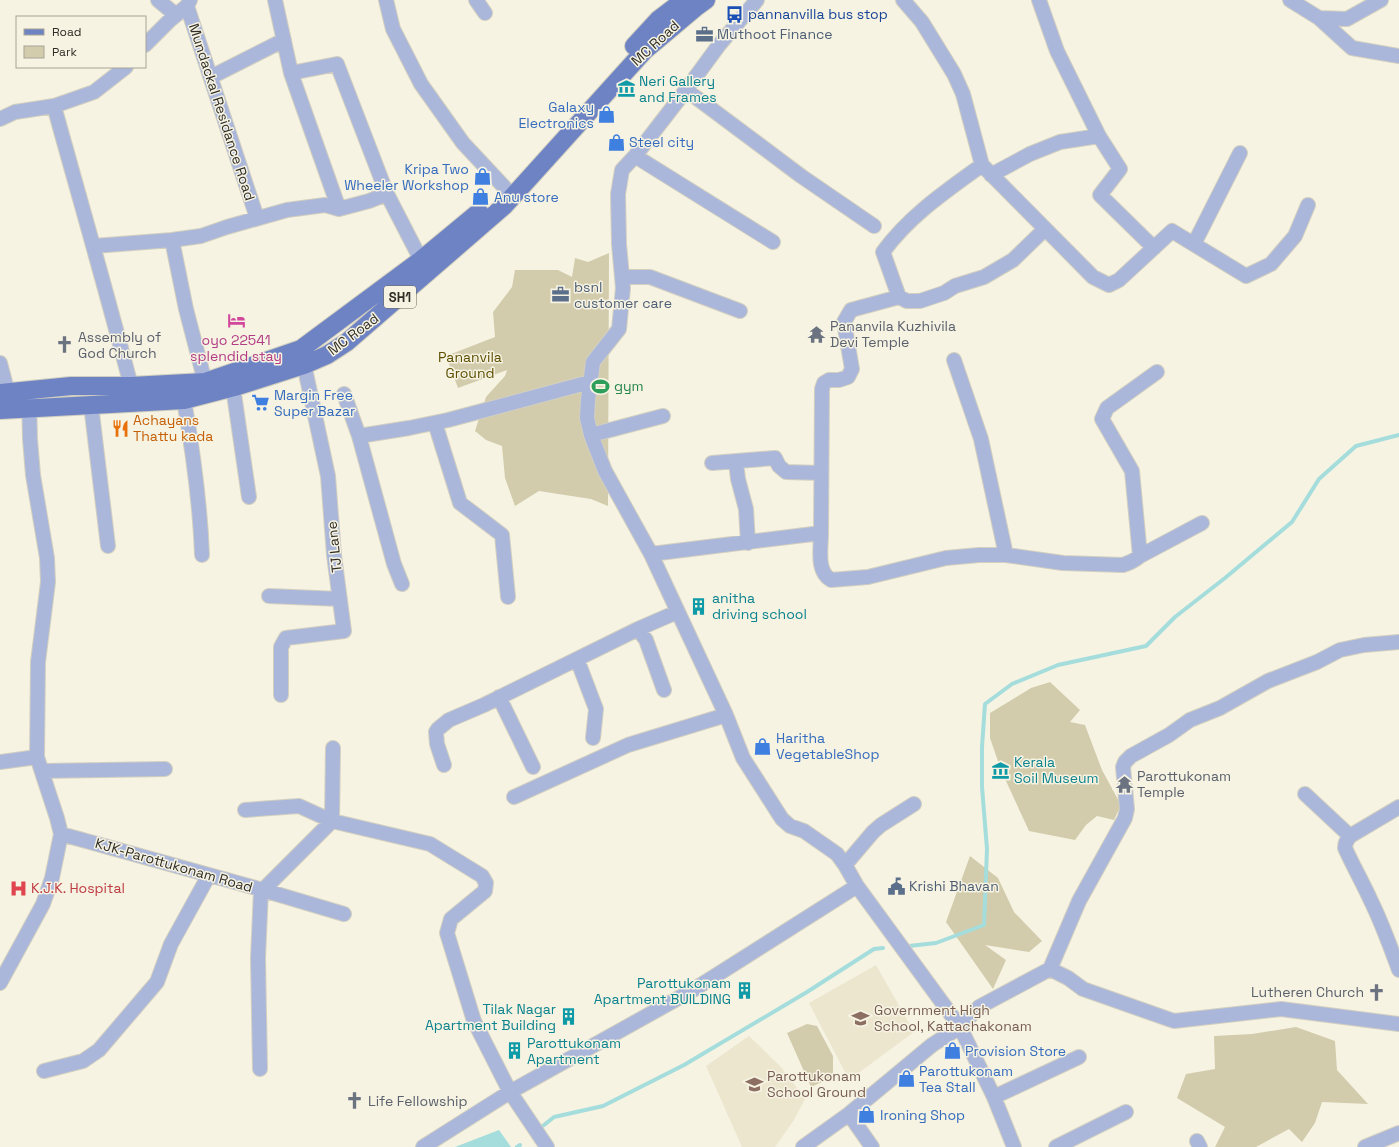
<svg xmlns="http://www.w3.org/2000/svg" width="1399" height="1147" font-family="'Space Grotesk',sans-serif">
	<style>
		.built { fill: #ece6cf }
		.green { fill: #d2ccad }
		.water { fill: #a4dddc }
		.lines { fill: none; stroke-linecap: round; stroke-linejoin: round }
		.stream { stroke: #a4dddc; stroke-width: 4 }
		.minor-casing { stroke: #d2cfc0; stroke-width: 16 }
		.major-casing { stroke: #d2cfc0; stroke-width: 20 }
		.minor { stroke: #aab7db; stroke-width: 14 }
		.major { stroke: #6e83c3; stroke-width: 18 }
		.labels { text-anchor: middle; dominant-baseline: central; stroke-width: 3; stroke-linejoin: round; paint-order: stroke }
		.shield { fill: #f6f3e2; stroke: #6b685f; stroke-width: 1 }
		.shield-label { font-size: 13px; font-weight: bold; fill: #2f2d27 }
		.transit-label { font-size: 14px; fill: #164399; stroke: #f6f3e2; text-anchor: start }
		.service-label { font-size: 14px; fill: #4e5e75; stroke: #f6f3e2; text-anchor: start }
		.street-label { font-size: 14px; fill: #2f2d27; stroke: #f6f3e2 }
		.culture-label { font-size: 14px; fill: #0d838f; stroke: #f6f3e2; text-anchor: start }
		.shop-label { font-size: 14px; fill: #366cbe; stroke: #f6f3e2; text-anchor: start }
		.worship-label { font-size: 14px; fill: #5b616d; stroke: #f6f3e2; text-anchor: start }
		.hotel-label { font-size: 14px; fill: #b23c85; stroke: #f6f3e2 }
		.park-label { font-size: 14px; fill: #5c4e00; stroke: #f6f3e2 }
		.leisure-label { font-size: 14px; fill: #27864d; stroke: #f6f3e2; text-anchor: start }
		.food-label { font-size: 14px; fill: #c56008; stroke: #f6f3e2; text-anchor: start }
		.health-label { font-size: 14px; fill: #be3a42; stroke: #f6f3e2; text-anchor: start }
		.education-label { font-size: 14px; fill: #785e54; stroke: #f6f3e2; text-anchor: start }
	</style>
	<rect width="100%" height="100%" fill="#f6f3e2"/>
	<!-- built -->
	<path class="built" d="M876,965L914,1032L849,1080L809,1003Z
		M749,1036L782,1068L805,1099L794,1120L775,1147H742L706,1066Z"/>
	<!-- green -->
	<path class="green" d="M609,253L608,506L591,499L539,491L515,506L505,478L502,446L486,440L475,431L486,397L505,376L507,370L458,388L446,356L495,337L493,312L512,287L515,270H558L572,277L575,258L588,262Z
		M1050,682L1080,710L1070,722L1085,725L1102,770L1121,805L1114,820L1097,816L1086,825L1075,840L1029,831L1001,770L990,738V713L1031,688Z
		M970,856L998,878L1014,912L1042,941L1029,952L985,945L1006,960L993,989L946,922Z
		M807,1024L817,1026L833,1056V1077L811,1087L787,1033Z
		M1296,1027L1335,1041L1337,1070L1368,1104L1322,1102L1315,1123L1302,1142L1289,1129L1256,1147H1215L1225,1127L1177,1098L1186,1074L1215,1069L1214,1036L1252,1034Z"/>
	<!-- water -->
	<path class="water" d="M499,1130L511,1147H455Z"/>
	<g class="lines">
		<!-- stream -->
		<path class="stream" d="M909,946L936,943L984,925L987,849L982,787V747L985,704L1012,684L1058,665L1146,646L1175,617L1225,578L1292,522L1319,479L1356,446L1399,435
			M539,1129L554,1117L603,1106L684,1065L807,992L874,949L883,948
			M517,1147L520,1145"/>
		<defs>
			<path id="minor" d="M158,0L176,15
				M275,0L291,73L337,64L387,194L421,260
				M386,0L393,29L421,84L463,143L506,189
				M476,0L485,13
				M757,0L719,45L686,90L635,156L622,170L618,194L619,244L623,288L619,329L593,362L588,400L587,418L591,435L605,471L651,554L726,715L743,758L782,819L790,826L804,831L837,854L845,865L857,886L960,1027L994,1097L1014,1147
				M1039,0L1057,51L1099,136L1120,169L1100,195L1154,248
				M1290,0L1319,18L1347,19L1381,0
				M187,6L257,218
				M1319,18L1352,48L1399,56
				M145,45L170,20L187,6L190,0
				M291,73L339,209
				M211,77L284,40
				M686,90L801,176L874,226
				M54,106C80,200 107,293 131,386
				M0,119L15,112L54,106L94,92L126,67
				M635,156L773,242
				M982,165L1093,277L1109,285L1119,280L1172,231L1246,276L1271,264L1295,236L1308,205
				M991,175L1030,154L1060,142L1099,136
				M172,240L186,309L205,382
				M1194,244L1240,153
				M94,246L172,240L201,236L227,227L287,210L325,205L339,209L369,201L387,194
				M622,277H650L740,311
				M899,297L907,301H920L944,293L955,286L984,277L1013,260L1045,229
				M954,360L981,439L1006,555
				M0,363L10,401
				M233,387L249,497
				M344,394L359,436L409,428L448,420L590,382
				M184,400C193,452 200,501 202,555
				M91,405L108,546
				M435,423L460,503L502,535L508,597
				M591,435L663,416
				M359,436L394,564L402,584
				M736,462L738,479L746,509L748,543
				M712,463L775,458L779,466L786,472L821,473
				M821,533L822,389L824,383L829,380H839L848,377L852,369L844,322L851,310L899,297L883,252C909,216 946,191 982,165L963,94L954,74L922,22L903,0
				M651,554L821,533C821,549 816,571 831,580L868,577L946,558L979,555H1006L1063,563L1123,565C1130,563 1135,560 1140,556L1132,471L1102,419L1107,408L1157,372
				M1140,556L1202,523
				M269,596L340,599
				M638,629L646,640L664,690
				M577,659L596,709L593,738
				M281,695V647L286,638L344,631L334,555L328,476L302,355
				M499,697L533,767
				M0,762L37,757
				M444,765L437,744L436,732L438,729L449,720L484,705L638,629L677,612
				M42,771L165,769
				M1305,794L1350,836
				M514,797L628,745L726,715
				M1399,807L1350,836C1347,840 1345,842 1345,848C1353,866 1363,883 1371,901C1382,923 1390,946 1399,970
				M245,810L299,806L332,821L333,748
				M61,834L263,890L332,821L430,844L482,876L486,883L485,891L451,919L447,933L474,1021L510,1092L423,1147
				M845,865L873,832L881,825L914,804
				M263,890L344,914
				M1050,969L1068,978L1083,989L1174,1021L1281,1009L1399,1024
				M0,983L43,904L52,878L61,834L57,818L37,757L38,662L48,582L47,558L33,475L30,439L29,398
				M260,1069L258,958L261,890
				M44,1071L83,1061L99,1050L157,982L171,944L209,875
				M994,1097L1079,1057
				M849,1114L872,1147
				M1197,1141L1200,1147
				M547,1147L510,1092L693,990L857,886
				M803,1147L849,1114L932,1045L960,1027L979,1007L1050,969L1079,901L1125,818L1127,809L1123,767L1125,762L1131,756L1169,735L1190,720L1220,708L1268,681L1317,662L1340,650L1364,645L1399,642
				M1056,1147L1126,1112
				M1365,1147L1399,1133"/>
			<path id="major" d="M634,46L658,20L684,0
				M0,393L71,386H131L205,382L301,349L421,260L479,212
				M0,410L184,400L238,386L304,365L327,355L347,342L504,206L645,50L695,8L706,0"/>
		</defs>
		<!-- minor casing -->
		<use href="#minor" class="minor-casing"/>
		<!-- major casing -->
		<use href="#major" class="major-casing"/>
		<!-- minor -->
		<use href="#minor" class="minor"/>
		<!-- major -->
		<use href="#major" class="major"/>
	</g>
	<!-- icons -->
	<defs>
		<symbol id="bus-bare" viewBox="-9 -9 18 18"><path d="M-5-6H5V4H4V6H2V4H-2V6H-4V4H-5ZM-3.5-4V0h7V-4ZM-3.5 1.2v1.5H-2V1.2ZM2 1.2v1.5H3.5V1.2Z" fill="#1a4fb4" stroke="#f6f3e2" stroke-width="2.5" paint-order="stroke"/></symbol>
		<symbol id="office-bare" viewBox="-9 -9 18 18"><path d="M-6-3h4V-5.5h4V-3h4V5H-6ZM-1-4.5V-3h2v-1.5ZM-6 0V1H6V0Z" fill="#5c6f8a" stroke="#f6f3e2" stroke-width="2.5" paint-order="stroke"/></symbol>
		<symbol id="museum-bare" viewBox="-9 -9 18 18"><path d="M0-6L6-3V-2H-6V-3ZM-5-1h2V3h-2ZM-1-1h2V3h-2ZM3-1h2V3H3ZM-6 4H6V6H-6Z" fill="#0f9aa8" stroke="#f6f3e2" stroke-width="2.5" paint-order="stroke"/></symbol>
		<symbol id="shop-bare" viewBox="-9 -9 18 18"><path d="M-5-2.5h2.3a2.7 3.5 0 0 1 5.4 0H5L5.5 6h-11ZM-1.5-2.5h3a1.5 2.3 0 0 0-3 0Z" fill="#3f7fe0" stroke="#f6f3e2" stroke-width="2.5" paint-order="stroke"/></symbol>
		<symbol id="hotel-bare" viewBox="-9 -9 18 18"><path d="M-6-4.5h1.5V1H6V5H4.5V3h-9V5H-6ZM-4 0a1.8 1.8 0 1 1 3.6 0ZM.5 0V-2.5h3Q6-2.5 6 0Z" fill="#d1479c" stroke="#f6f3e2" stroke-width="2.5" paint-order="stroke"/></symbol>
		<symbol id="temple-bare" viewBox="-9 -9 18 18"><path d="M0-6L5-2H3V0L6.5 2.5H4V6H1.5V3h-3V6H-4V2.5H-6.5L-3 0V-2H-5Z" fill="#6b7280" stroke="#f6f3e2" stroke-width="2.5" paint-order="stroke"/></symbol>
		<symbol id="church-bare" viewBox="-9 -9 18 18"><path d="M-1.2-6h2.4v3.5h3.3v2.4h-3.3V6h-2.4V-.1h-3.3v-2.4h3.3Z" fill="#6b7280" stroke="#f6f3e2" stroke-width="2.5" paint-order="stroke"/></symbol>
		<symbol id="stadium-bare" viewBox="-9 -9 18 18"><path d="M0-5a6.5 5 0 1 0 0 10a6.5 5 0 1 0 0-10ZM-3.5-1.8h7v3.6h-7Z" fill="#2e9e5b" stroke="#f6f3e2" stroke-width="2.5" paint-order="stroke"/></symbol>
		<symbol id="supermarket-bare" viewBox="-9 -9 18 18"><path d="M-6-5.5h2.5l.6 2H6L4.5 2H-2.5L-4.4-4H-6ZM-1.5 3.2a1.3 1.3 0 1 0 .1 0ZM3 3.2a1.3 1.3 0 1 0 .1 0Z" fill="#3f7fe0" stroke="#f6f3e2" stroke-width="2.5" paint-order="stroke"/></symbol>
		<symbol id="restaurant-bare" viewBox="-9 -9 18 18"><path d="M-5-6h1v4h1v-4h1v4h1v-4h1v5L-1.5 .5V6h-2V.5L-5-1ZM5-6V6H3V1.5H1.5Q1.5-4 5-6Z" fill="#e8710a" stroke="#f6f3e2" stroke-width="2.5" paint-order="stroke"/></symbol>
		<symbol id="building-bare" viewBox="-9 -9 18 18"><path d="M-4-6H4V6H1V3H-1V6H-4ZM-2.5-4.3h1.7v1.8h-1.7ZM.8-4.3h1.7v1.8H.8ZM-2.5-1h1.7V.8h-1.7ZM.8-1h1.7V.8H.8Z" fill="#0f9aa8" stroke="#f6f3e2" stroke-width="2.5" paint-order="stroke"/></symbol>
		<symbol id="civic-bare" viewBox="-9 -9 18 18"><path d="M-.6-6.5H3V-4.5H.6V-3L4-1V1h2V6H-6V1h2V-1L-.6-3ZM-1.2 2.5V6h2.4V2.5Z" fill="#5c6f8a" stroke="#f6f3e2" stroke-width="2.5" paint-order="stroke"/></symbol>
		<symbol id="hospital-bare" viewBox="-9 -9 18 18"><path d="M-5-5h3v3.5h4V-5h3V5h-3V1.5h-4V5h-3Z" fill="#e0444e" stroke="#f6f3e2" stroke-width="2.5" paint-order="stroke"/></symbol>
		<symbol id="school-bare" viewBox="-9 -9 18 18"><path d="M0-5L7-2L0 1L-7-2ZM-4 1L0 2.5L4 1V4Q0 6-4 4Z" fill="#8d6e63" stroke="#f6f3e2" stroke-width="2.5" paint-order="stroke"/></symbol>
	</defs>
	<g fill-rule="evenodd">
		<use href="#bus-bare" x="722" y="2" width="25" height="25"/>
		<use href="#office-bare" x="692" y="22" width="25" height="25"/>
		<use href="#museum-bare" x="614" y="76" width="25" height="25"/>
		<use href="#shop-bare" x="594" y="102" width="25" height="25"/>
		<use href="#shop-bare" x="604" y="130" width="25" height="25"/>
		<use href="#shop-bare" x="470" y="164" width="25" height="25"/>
		<use href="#shop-bare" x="468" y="184" width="25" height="25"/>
		<use href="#office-bare" x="548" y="282" width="25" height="25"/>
		<use href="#hotel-bare" x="224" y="308" width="25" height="25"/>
		<use href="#temple-bare" x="804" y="322" width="25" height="25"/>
		<use href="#church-bare" x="52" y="332" width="25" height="25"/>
		<use href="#stadium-bare" x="588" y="374" width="25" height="25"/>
		<use href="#supermarket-bare" x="248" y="390" width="25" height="25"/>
		<use href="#restaurant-bare" x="108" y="416" width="25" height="25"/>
		<use href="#building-bare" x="686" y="594" width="25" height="25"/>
		<use href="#shop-bare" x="750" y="734" width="25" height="25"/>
		<use href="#museum-bare" x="988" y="758" width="25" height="25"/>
		<use href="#temple-bare" x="1112" y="772" width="25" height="25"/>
		<use href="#civic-bare" x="884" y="874" width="25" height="25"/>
		<use href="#hospital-bare" x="6" y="876" width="25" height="25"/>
		<use href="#building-bare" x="732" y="978" width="25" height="25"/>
		<use href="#church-bare" x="1364" y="980" width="25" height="25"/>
		<use href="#building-bare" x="556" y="1004" width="25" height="25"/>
		<use href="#school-bare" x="848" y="1006" width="25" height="25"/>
		<use href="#building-bare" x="502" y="1038" width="25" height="25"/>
		<use href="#shop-bare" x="940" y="1038" width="25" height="25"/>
		<use href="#shop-bare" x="894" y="1066" width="25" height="25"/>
		<use href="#school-bare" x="742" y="1072" width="25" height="25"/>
		<use href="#church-bare" x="342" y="1088" width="25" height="25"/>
		<use href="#shop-bare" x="854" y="1102" width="25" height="25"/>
	</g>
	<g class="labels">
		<!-- shield labels -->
		<rect class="shield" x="384" y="286" width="32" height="22" rx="3"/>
		<g class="shield-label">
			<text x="400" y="297">SH1</text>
		</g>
		<!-- transit labels -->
		<g class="transit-label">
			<text x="748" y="14">pannanvilla bus stop</text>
		</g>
		<!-- service labels -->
		<g class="service-label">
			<text x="717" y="34">Muthoot Finance</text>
			<text x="574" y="287">bsnl<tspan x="574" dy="16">customer care</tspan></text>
			<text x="909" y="886">Krishi Bhavan</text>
		</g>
		<!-- street labels -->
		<g class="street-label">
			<text transform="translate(655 43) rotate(-43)">MC Road</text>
			<text transform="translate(222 112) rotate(72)">Mundackal Residance Road</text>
			<text transform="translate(353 334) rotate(-37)">MC Road</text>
			<text transform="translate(334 547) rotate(-96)">TJ Lane</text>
			<text transform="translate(174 865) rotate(16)">KJK-Parottukonam Road</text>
		</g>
		<!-- culture labels -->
		<g class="culture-label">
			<text x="639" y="81">Neri Gallery<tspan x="639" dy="16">and Frames</tspan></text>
			<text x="712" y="598">anitha<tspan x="712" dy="16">driving school</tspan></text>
			<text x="1014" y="762">Kerala<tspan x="1014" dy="16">Soil Museum</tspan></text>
			<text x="731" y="983" text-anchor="end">Parottukonam<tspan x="731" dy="16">Apartment BUILDING</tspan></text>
			<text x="556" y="1009" text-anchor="end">Tilak Nagar<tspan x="556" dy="16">Apartment Building</tspan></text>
			<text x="527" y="1043">Parottukonam<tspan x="527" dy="16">Apartment</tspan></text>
		</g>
		<!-- shop labels -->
		<g class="shop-label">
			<text x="594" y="107" text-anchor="end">Galaxy<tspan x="594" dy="16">Electronics</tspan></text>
			<text x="629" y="142">Steel city</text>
			<text x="469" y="169" text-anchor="end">Kripa Two<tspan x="469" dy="16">Wheeler Workshop</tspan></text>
			<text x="494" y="197">Anu store</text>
			<text x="274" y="395">Margin Free<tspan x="274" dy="16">Super Bazar</tspan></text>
			<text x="776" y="738">Haritha<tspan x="776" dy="16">VegetableShop</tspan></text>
			<text x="965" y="1051">Provision Store</text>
			<text x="919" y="1071">Parottukonam<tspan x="919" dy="16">Tea Stall</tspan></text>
			<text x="880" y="1115">Ironing Shop</text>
		</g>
		<!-- worship labels -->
		<g class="worship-label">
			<text x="830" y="326">Pananvila Kuzhivila<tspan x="830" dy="16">Devi Temple</tspan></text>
			<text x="78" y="337">Assembly of<tspan x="78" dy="16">God Church</tspan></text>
			<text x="1137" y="776">Parottukonam<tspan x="1137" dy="16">Temple</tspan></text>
			<text x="1364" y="992" text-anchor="end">Lutheren Church</text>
			<text x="368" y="1101">Life Fellowship</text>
		</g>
		<!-- hotel labels -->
		<g class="hotel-label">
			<text x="236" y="340">oyo 22541<tspan x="236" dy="16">splendid stay</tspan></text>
		</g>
		<!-- park labels -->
		<g class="park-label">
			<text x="470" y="357">Pananvila<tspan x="470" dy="16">Ground</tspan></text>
		</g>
		<!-- leisure labels -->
		<g class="leisure-label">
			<text x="614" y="386">gym</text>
		</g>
		<!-- food labels -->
		<g class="food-label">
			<text x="133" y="420">Achayans<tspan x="133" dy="16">Thattu kada</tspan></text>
		</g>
		<!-- health labels -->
		<g class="health-label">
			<text x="31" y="888">K.J.K. Hospital</text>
		</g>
		<!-- education labels -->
		<g class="education-label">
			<text x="874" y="1010">Government High<tspan x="874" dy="16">School, Kattachakonam</tspan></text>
			<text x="767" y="1076">Parottukonam<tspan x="767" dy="16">School Ground</tspan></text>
		</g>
	</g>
	<!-- legend -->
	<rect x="16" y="16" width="130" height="52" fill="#f6f3e2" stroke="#a6a497"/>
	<rect x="24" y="29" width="20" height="6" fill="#6e83c3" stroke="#a6a497"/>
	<text x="52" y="36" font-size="12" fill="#2f2d27">Road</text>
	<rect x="24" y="46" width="20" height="12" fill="#d2ccad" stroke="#a6a497"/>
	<text x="52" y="56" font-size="12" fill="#2f2d27">Park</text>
</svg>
